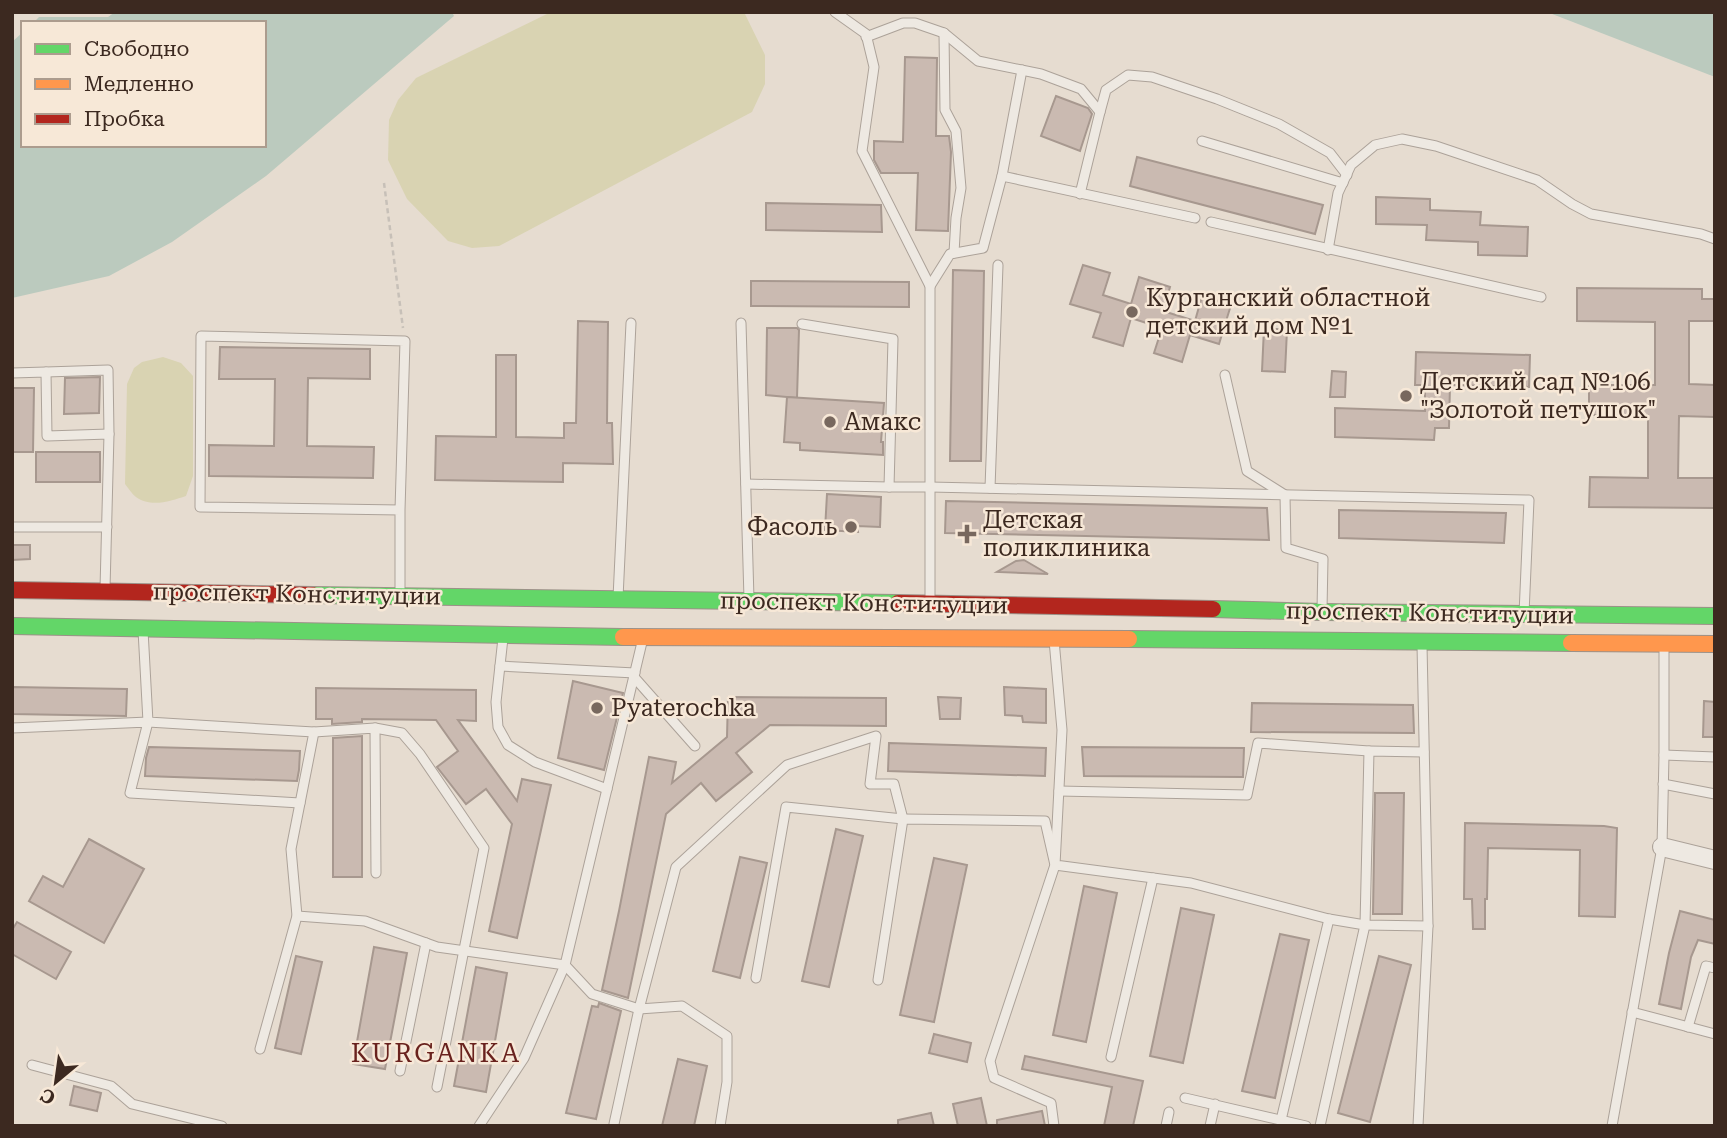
<svg xmlns="http://www.w3.org/2000/svg" width="1727" height="1138" font-family="'Roboto Serif',serif">
	<rect width="100%" height="100%" fill="#e6dcd0"/>
	<g fill="#d9d3b2">
		<path d="M551,12H744L765,55V84L752,112L499,246L472,248L448,241L407,199L388,160L389,120L398,100L416,78Z"/>
		<path d="M163,357L181,363L193,376V476L186,496C171,501 151,508 136,497C132,494 129,489 125,484L127,384L134,368L142,362Z"/>
	</g>
	<g fill="#bbcabe">
		<path d="M115,12H452L454,16L266,176L172,242L109,276L12,298V42L23,32V145H264V23H33L39,17H108Z"/>
		<path d="M1547,12H1715V77Z"/>
	</g>
	<g fill="#cabab1" stroke="#a7988f" stroke-width="2">
		<path d="M905,57L937,58L936,136H949L951,152L948,231L916,230L918,173H881L874,160V141L903,142Z"/>
		<path d="M1056,96L1088,108L1092,114L1080,151L1041,136Z"/>
		<path d="M1137,157L1323,205L1315,234L1130,186Z"/>
		<path d="M1376,197L1430,199V210L1481,212L1480,225L1528,227L1527,256L1478,255V242L1426,240L1427,225L1376,224Z"/>
		<path d="M766,203L881,205L882,232L766,230Z"/>
		<path d="M1083,265L1110,273L1103,295L1131,304L1139,277L1170,287L1163,311L1195,321L1202,296L1231,305L1219,344L1190,335L1182,362L1154,353L1162,328L1131,318L1123,346L1093,337L1101,313L1070,304Z"/>
		<path d="M953,270L984,271L981,461H950Z"/>
		<path d="M751,281L909,282V307L751,306Z"/>
		<path d="M1577,288L1702,289V299H1715V321H1689V384L1715,385V417L1679,416L1678,478H1715V508L1589,507L1590,477L1648,478V415H1589V385H1655V322L1577,321Z"/>
		<path d="M578,321L608,322L607,423H612L613,464L563,463V482L435,480L436,436L496,437V355H516V437L564,438V423H576Z"/>
		<path d="M767,328H797L799,330L797,398L766,395Z"/>
		<path d="M1264,328L1287,330L1285,372L1262,371Z"/>
		<path d="M220,347L370,349V379L308,378L307,446L374,447L373,478L209,476V445L274,446L275,379H219Z"/>
		<path d="M1416,352L1530,355L1529,387L1450,385L1449,428H1435L1434,440L1335,437V408L1425,411V385H1415Z"/>
		<path d="M1332,371L1346,372L1345,397H1330Z"/>
		<path d="M100,377L99,413L64,414L65,378Z"/>
		<path d="M12,388H34L33,452H12Z"/>
		<path d="M787,397L884,403L881,442H883V455L800,450V443L784,442Z"/>
		<rect x="36" y="452" width="64" height="30"/>
		<path d="M827,494L881,497L880,527L857,526L858,532L825,530Z"/>
		<path d="M946,501L1267,508L1269,540L945,533Z"/>
		<path d="M1339,510L1506,513L1504,543L1339,538Z"/>
		<path d="M12,545H30V559L12,560Z"/>
		<path d="M1024,560L1048,574L997,572L1016,561Z"/>
		<path d="M573,681L623,693L604,770L558,758Z"/>
		<path d="M12,687L127,689L126,716L12,714Z"/>
		<path d="M1004,687L1046,689V723L1023,722L1022,716L1005,715Z"/>
		<path d="M316,688L476,690V721L458,720L517,801L522,779L551,785L517,938L489,931L512,824L486,789L466,804L437,767L458,751L436,720L362,719V722L332,724V719H316Z"/>
		<path d="M728,697L886,698V726L770,725L736,753L752,772L716,801L701,783L666,814L628,998L602,990L619,911L649,757L676,762L672,783L727,737Z"/>
		<path d="M938,697L961,698L960,719H940Z"/>
		<path d="M1704,701L1715,702V737H1703Z"/>
		<path d="M1252,703L1413,705L1414,733L1251,732Z"/>
		<path d="M362,736V877H333V738Z"/>
		<path d="M889,743L1046,748L1045,776L888,771Z"/>
		<path d="M149,747L300,751L299,770L297,781L145,776L146,758Z"/>
		<path d="M1082,747L1244,748L1243,777L1084,776Z"/>
		<path d="M1375,793H1404L1402,914H1373Z"/>
		<path d="M1465,823L1604,826L1617,828L1615,917L1579,916L1580,850L1488,848L1487,899H1485V929H1473L1472,899H1464Z"/>
		<path d="M836,829L863,836L829,987L802,981Z"/>
		<path d="M89,839L144,869L104,943L29,901L43,876L63,887Z"/>
		<path d="M740,857L767,863L740,978L713,971Z"/>
		<path d="M934,858L967,865L934,1022L900,1015Z"/>
		<path d="M1084,886L1117,893L1086,1042L1053,1035Z"/>
		<path d="M1181,908L1214,915L1183,1063L1150,1056Z"/>
		<path d="M1680,911L1715,920V944L1698,940L1691,957L1681,1009L1659,1004L1669,953Z"/>
		<path d="M17,922L71,952L56,979L12,954V930Z"/>
		<path d="M1280,934L1309,940L1275,1098L1242,1091Z"/>
		<path d="M374,947L407,953L385,1069L353,1064Z"/>
		<path d="M296,956L322,962L301,1054L275,1048Z"/>
		<path d="M1379,956L1411,965L1370,1122L1338,1113Z"/>
		<path d="M476,967L507,973L486,1092L454,1086Z"/>
		<path d="M599,1003L621,1011L596,1119L566,1113L592,1006L598,1007Z"/>
		<path d="M934,1034L971,1043L967,1062L929,1053Z"/>
		<path d="M1025,1056L1143,1081L1133,1126H1104L1112,1087L1022,1069Z"/>
		<path d="M678,1059L707,1066L694,1126H662Z"/>
		<path d="M74,1086L101,1093L97,1111L70,1105Z"/>
		<path d="M981,1098L987,1126H958L953,1104Z"/>
		<path d="M1042,1111L1045,1126H997V1120Z"/>
		<path d="M931,1113L934,1126H898V1120Z"/>
	</g>
	<g fill="none" stroke-linecap="round" stroke-linejoin="round">
		<g stroke="#aca299" stroke-width="11">
			<g id="lane">
				<path d="M835,12L866,34L874,67L862,151L930,286V603"/>
				<path d="M944,33L945,110L956,131L961,188L956,218L954,253"/>
				<path d="M866,37L903,23H915L944,33L978,61L1041,74L1081,89L1100,112L1080,194"/>
				<path d="M1100,112L1106,90L1128,75L1152,77L1217,99L1279,124L1330,153L1347,175"/>
				<path d="M1202,141L1343,183"/>
				<path d="M1002,176L1022,70"/>
				<path d="M1211,222L1541,297"/>
				<path d="M1328,250L1338,193L1351,165L1375,145L1402,139L1436,146L1537,180L1572,204L1591,214L1701,234L1715,239"/>
				<path d="M930,286L950,254L983,248L1002,176L1195,218"/>
				<path d="M741,323L749,599"/>
				<path d="M802,324L893,339L889,487H930L1529,500L1524,614"/>
				<path d="M46,372L108,370L109,434"/>
				<path d="M12,373L46,372L47,436L109,434L105,589"/>
				<path d="M1225,375L1247,471L1285,495L1286,548L1323,559L1322,610"/>
				<path d="M746,484L889,487"/>
				<path d="M990,488L998,265"/>
				<path d="M12,527H107"/>
				<path d="M400,595V510L405,341L201,336L200,507L400,510"/>
				<path d="M618,598L631,323"/>
				<path d="M143,630L148,722L314,732L291,849L297,916L260,1049"/>
				<path d="M503,638L496,702L498,727L508,745L535,762L607,789"/>
				<path d="M1054,640L1062,730L1055,865L1191,883L1329,919L1365,925L1428,926"/>
				<path d="M500,666L635,673"/>
				<path d="M634,677L695,746"/>
				<path d="M12,728L148,722L130,793L300,803"/>
				<path d="M375,728L402,733L420,754L484,848L437,1087"/>
				<path d="M314,732L375,728L376,873"/>
				<path d="M1664,755L1715,757"/>
				<path d="M1663,784L1715,794"/>
				<path d="M1059,791L1247,795L1258,743L1369,751"/>
				<path d="M297,916L365,921L437,947L565,965L592,994L639,1009L682,1006L727,1036V1082L720,1126"/>
				<path d="M878,980L903,819L1045,821L1055,865L990,1061L994,1078L1051,1103L1054,1126"/>
				<path d="M1632,1012L1715,1034"/>
				<path d="M1688,1027L1706,966L1715,968"/>
				<path d="M1111,1057L1153,878"/>
				<path d="M32,1065L111,1086L132,1104L222,1126"/>
				<path d="M400,1071L426,943"/>
				<path d="M1185,1098L1306,1126"/>
				<path d="M1281,1120L1329,919"/>
				<path d="M614,1124L639,1009L676,867L787,765L876,736L870,784H894L903,819L786,807L756,978"/>
				<path d="M479,1126L524,1058L565,965L643,638"/>
				<path d="M1166,1126L1169,1112"/>
				<path d="M1210,1126L1215,1104"/>
				<path d="M1320,1126L1365,925L1369,751L1424,752"/>
				<path d="M1418,1126L1428,926L1422,645"/>
				<path d="M1612,1126L1662,847L1664,755V645"/>
			</g>
		</g>
		<g stroke="#aca299" stroke-width="20">
			<path id="street" d="M1662,847L1715,860"/>
		</g>
		<g stroke="#9c9188" stroke-width="18">
			<g id="fast">
				<path d="M313,595L898,603"/>
				<path d="M1213,609L1322,612L1715,616"/>
				<path d="M12,626L623,637"/>
				<path d="M1129,639L1571,643"/>
			</g>
		</g>
		<g stroke="#9c9188" stroke-width="18">
			<g id="slow">
				<path d="M623,637L1129,639"/>
				<path d="M1571,643L1715,644"/>
			</g>
		</g>
		<g stroke="#9c9188" stroke-width="18">
			<g id="jam">
				<path d="M12,590L313,595"/>
				<path d="M898,603L1213,609"/>
			</g>
		</g>
		<path stroke="#c7c0b8" stroke-width="2.5" stroke-dasharray="5 3.5" stroke-linecap="butt" d="M384,183L403,328"/>
		<use href="#lane" stroke="#eee9e2" stroke-width="9"/>
		<use href="#street" stroke="#eee9e2" stroke-width="18"/>
		<use href="#fast" stroke="#63d668" stroke-width="16"/>
		<use href="#slow" stroke="#ff974d" stroke-width="16"/>
		<use href="#jam" stroke="#b3261e" stroke-width="16"/>
	</g>
	<g fill="#78685e" stroke="#f7e8d7" stroke-width="2.5">
		<circle cx="1132" cy="312" r="7"/>
		<circle cx="1406" cy="396" r="7"/>
		<circle cx="830" cy="422" r="7"/>
		<circle cx="851" cy="527" r="7"/>
		<path d="M963.5 523.5h7v7h7v7h-7v7h-7v-7h-7v-7h7z"/>
		<circle cx="597" cy="708" r="7"/>
	</g>
	<g text-anchor="middle" dominant-baseline="central" stroke-width="5" stroke-linejoin="round" paint-order="stroke">
		<g font-size="24" fill="#3c2920" stroke="#f7e8d7" text-anchor="start">
			<text x="1146" y="298">Курганский областной<tspan x="1146" dy="28">детский дом №1</tspan></text>
			<text x="1420" y="382">Детский сад №106<tspan x="1420" dy="28">"Золотой петушок"</tspan></text>
			<text x="844" y="422">Амакс</text>
			<text x="983" y="520">Детская<tspan x="983" dy="28">поликлиника</tspan></text>
			<text x="837" y="527" text-anchor="end">Фасоль</text>
			<text x="611" y="708">Pyaterochka</text>
		</g>
		<g font-size="24" fill="#3c2920" stroke="#f7e8d7">
			<text transform="translate(297 594) rotate(1)">проспект Конституции</text>
			<text transform="translate(864 603) rotate(1)">проспект Конституции</text>
			<text transform="translate(1430 613) rotate(1)">проспект Конституции</text>
		</g>
		<g font-size="26" letter-spacing="2" fill="#69221e" stroke="#f7e8d7">
			<text x="436" y="1053">KURGANKA</text>
		</g>
	</g>
	<rect width="1727" height="1138" fill="none" stroke="#3c2920" stroke-width="28"/>
	<rect x="21" y="21" width="245" height="126" fill="#f7e8d7" stroke="#ac9c8e" stroke-width="2"/>
	<rect x="35" y="44" width="35" height="10" fill="#63d668" stroke="#ac9c8e" stroke-width="2"/>
	<text x="84" y="56" font-size="21" fill="#3c2920">Свободно</text>
	<rect x="35" y="79" width="35" height="10" fill="#ff974d" stroke="#ac9c8e" stroke-width="2"/>
	<text x="84" y="91" font-size="21" fill="#3c2920">Медленно</text>
	<rect x="35" y="114" width="35" height="10" fill="#b3261e" stroke="#ac9c8e" stroke-width="2"/>
	<text x="84" y="126" font-size="21" fill="#3c2920">Пробка</text>
	<g transform="translate(56 1082) rotate(209)" stroke="#f7e8d7" stroke-width="5" paint-order="stroke">
	<path d="M0-5L12 26L0 18L-12 26Z" fill="#3c2920"/>
	<text y="-10" font-size="19" font-weight="bold" text-anchor="middle" fill="#3c2920">С</text>
	</g>
</svg>
